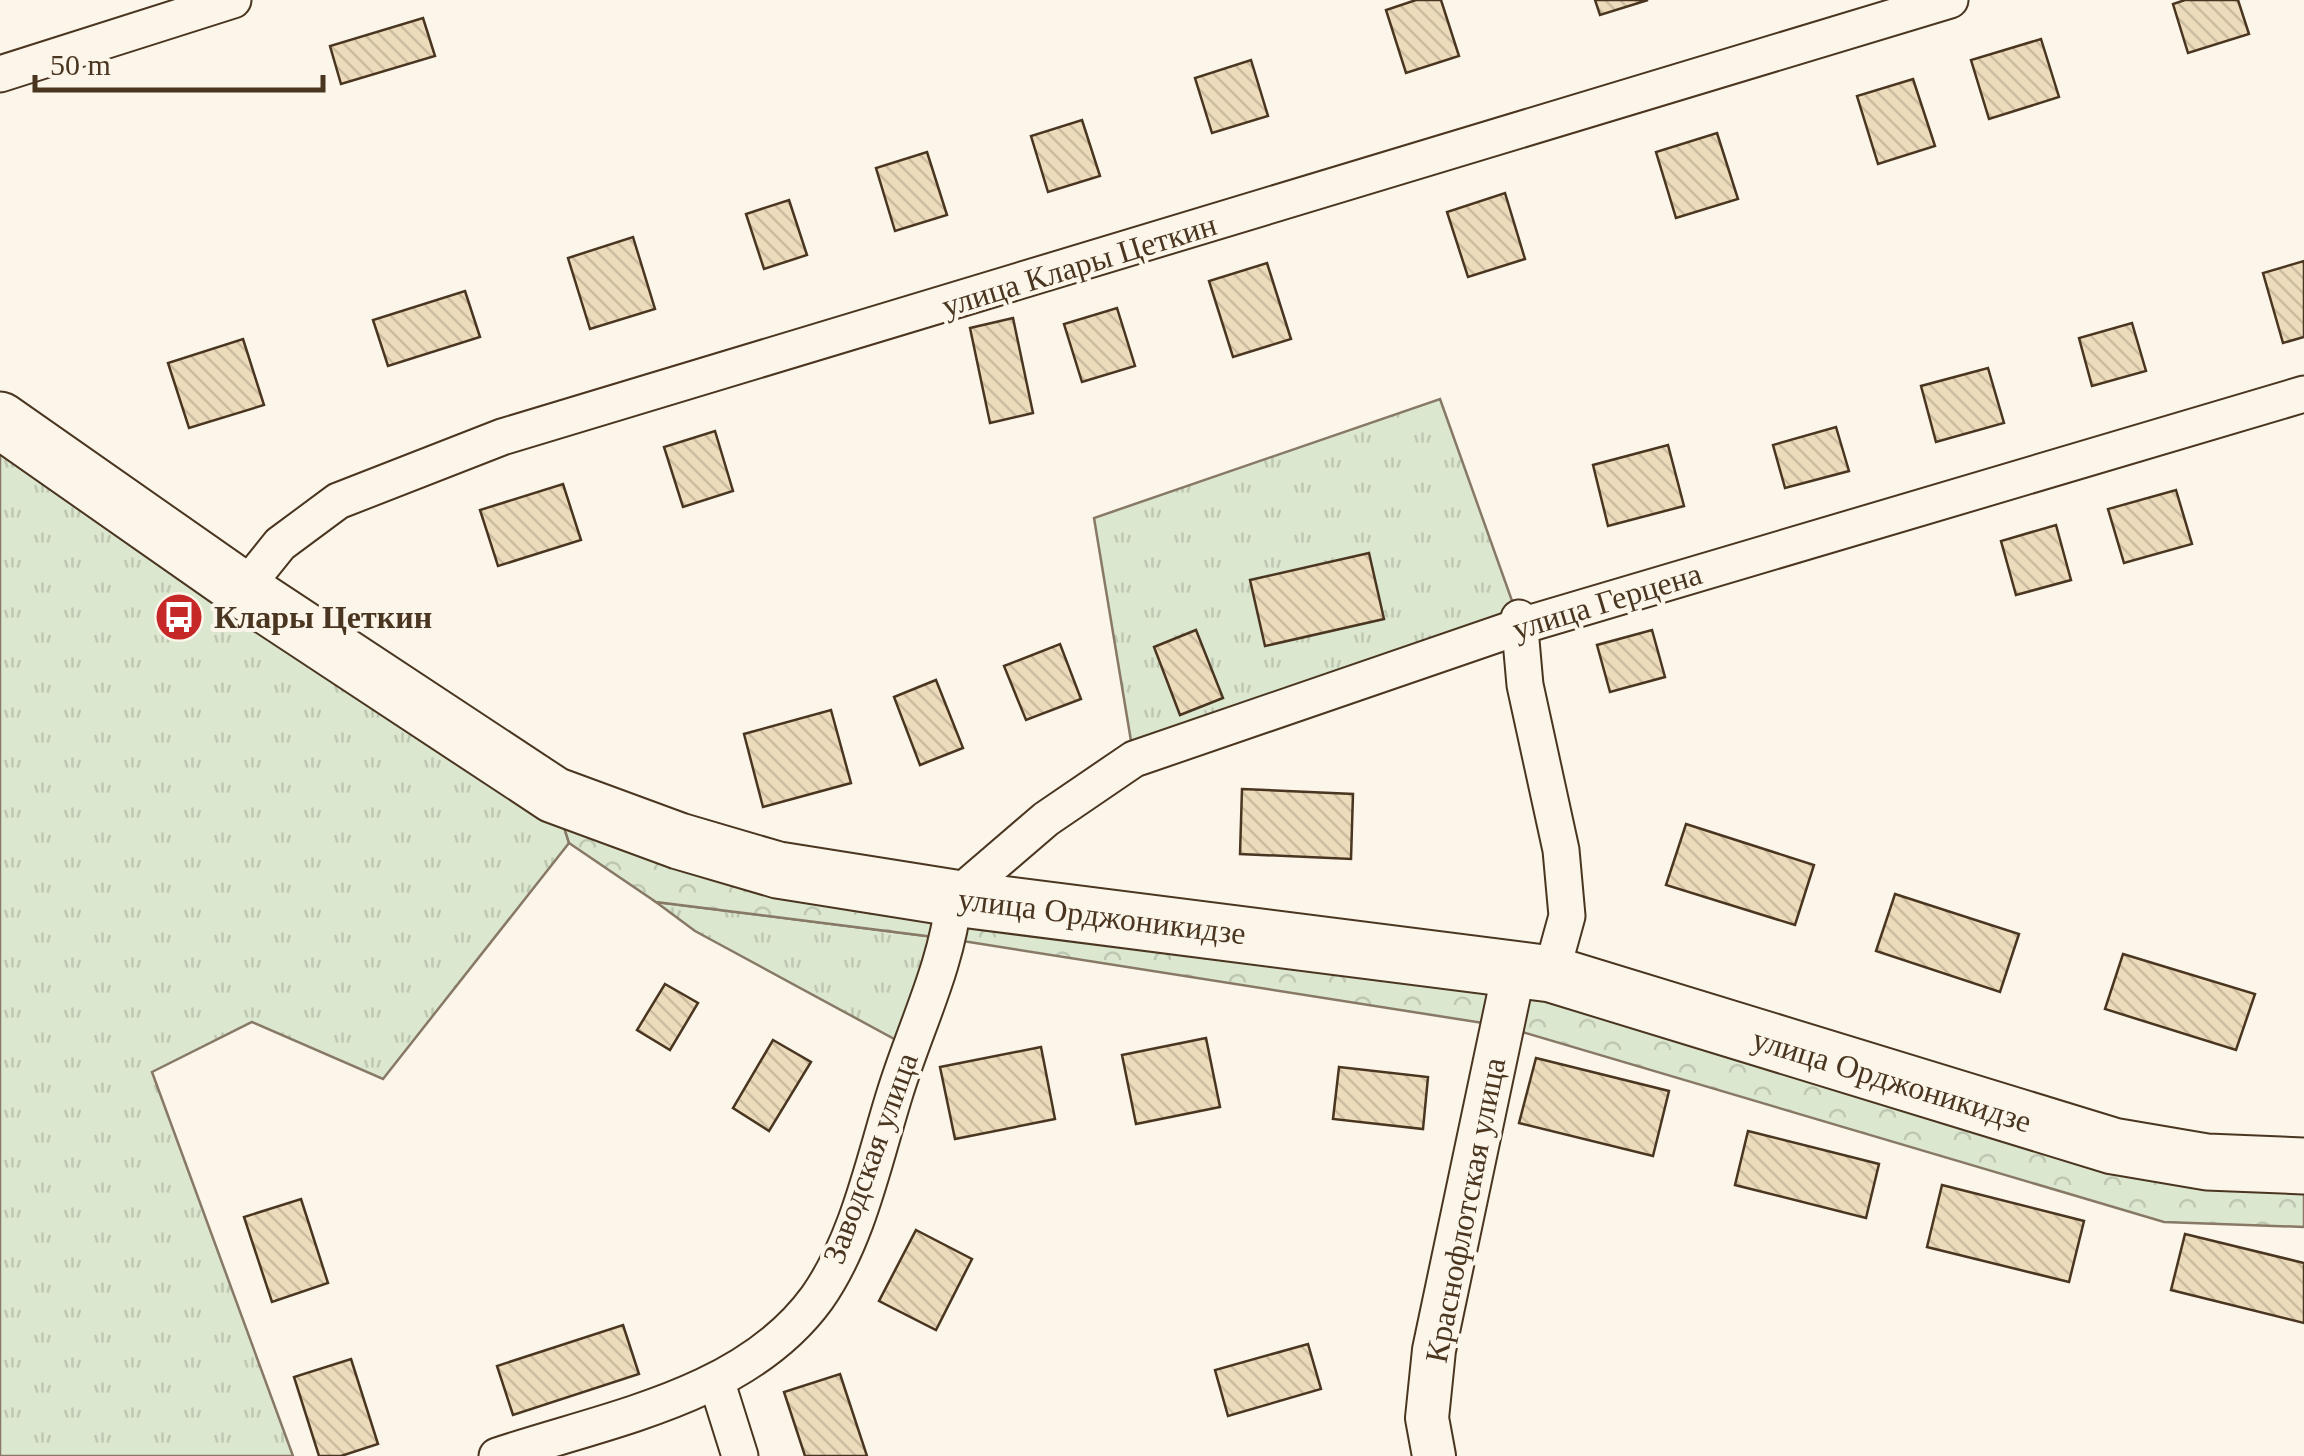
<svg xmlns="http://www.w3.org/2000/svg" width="2304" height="1456" font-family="Georgia,serif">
	<defs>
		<pattern id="grass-tufts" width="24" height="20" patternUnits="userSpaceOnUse" patternTransform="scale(2.5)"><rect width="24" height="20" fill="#dce7d0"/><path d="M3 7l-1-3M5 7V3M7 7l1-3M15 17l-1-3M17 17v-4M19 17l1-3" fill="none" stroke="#bec7b2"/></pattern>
		<pattern id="forest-crowns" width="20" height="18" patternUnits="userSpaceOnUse" patternTransform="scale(2.5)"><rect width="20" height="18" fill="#dce7d0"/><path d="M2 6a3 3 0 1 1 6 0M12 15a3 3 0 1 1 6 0" fill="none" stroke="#bec7b2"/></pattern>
		<pattern id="building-back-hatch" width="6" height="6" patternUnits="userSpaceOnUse" patternTransform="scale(2.5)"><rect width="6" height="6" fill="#ecdcbc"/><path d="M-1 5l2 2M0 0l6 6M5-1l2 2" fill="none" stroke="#ccbda1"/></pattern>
	</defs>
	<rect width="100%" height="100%" fill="#fbf6e9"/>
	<g fill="url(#grass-tufts)" stroke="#887966" stroke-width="2.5">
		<path d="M1440,399L1521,626L1134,759L1094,518Z"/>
		<path d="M0,420L554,795L569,843L383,1079L252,1022L152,1072L293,1456H0Z"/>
		<path d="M656,902L950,939L909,1047L695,931Z"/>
	</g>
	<path fill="url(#forest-crowns)" stroke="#887966" stroke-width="2.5" d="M554,796L679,841L1515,966L1871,1075L2304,1166V1227L2164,1222L1502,1026L950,939L656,902L569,843Z"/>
	<g fill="url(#building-back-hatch)" stroke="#4a3520" stroke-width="2.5">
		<path d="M1416,0H1441L1459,56L1406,73L1386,10Z"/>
		<path d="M1595,0H1648L1600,15Z"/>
		<path d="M2185,0H2238L2249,34L2188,53L2173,4Z"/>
		<path d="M423,18L435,56L341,84L330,46Z"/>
		<path d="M2041,39L2059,97L1989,119L1971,60Z"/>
		<path d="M1251,60L1268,116L1212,133L1195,78Z"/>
		<path d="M1913,79L1935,146L1878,164L1857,96Z"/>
		<path d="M1082,120L1100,176L1048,192L1031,136Z"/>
		<path d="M1717,133L1738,199L1676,218L1656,152Z"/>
		<path d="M927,152L947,215L895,231L876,168Z"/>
		<path d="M1505,193L1525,259L1468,277L1447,212Z"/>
		<path d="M789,200L807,255L764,269L746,214Z"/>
		<path d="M633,237L655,309L590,329L568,258Z"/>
		<path d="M2304,261V337L2283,343L2263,273Z"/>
		<path d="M1267,263L1291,339L1233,357L1209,281Z"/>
		<path d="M465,291L480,337L388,366L373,320Z"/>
		<path d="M1117,308L1135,366L1082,382L1064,324Z"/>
		<path d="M1013,318L1033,413L990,423L970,328Z"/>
		<path d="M2132,323L2146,371L2092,386L2079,338Z"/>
		<path d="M243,339L264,405L189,428L168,363Z"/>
		<path d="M1988,368L2004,423L1936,442L1921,386Z"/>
		<path d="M1836,427L1849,471L1785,488L1773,445Z"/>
		<path d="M715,431L733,491L683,507L664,447Z"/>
		<path d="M1668,445L1684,506L1608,526L1593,465Z"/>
		<path d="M563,484L581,540L498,566L480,510Z"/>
		<path d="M2176,490L2192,544L2124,563L2108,509Z"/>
		<path d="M2056,525L2071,580L2016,595L2001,541Z"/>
		<path d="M1369,553L1384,619L1265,646L1250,580Z"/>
		<path d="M1196,630L1223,698L1180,715L1154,647Z"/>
		<path d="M1652,630L1665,677L1610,692L1597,645Z"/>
		<path d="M1060,644L1081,699L1026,720L1004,666Z"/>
		<path d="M936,680L963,748L920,765L894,697Z"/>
		<path d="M831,710L851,783L763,807L744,734Z"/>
		<path d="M1242,789L1353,794L1351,859L1240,854Z"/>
		<path d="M1686,824L1814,865L1795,925L1666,885Z"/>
		<path d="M1895,894L2019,934L2000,992L1876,951Z"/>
		<path d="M2123,954L2255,994L2236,1050L2105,1009Z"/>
		<path d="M665,984L698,1003L670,1050L637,1030Z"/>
		<path d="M1206,1038L1220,1107L1136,1124L1122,1055Z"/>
		<path d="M773,1040L811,1062L769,1131L733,1108Z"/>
		<path d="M1041,1047L1055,1119L955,1139L940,1067Z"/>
		<path d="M1536,1058L1669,1091L1653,1156L1519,1123Z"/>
		<path d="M1339,1067L1428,1077L1423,1129L1333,1119Z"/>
		<path d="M1748,1131L1879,1164L1866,1218L1735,1185Z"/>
		<path d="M1942,1185L2084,1221L2069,1282L1927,1247Z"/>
		<path d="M301,1199L328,1283L272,1302L244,1217Z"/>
		<path d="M916,1230L972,1259L936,1330L879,1301Z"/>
		<path d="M2185,1234L2304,1263V1323L2171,1290Z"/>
		<path d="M623,1325L639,1374L513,1415L497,1366Z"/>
		<path d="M1308,1344L1321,1389L1228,1416L1215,1370Z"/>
		<path d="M351,1359L378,1444L341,1456H319L294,1377Z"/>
		<path d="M840,1374L867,1456H805L784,1392Z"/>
	</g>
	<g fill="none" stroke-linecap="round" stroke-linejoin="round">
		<g stroke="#4a3520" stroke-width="39">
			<g id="minor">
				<path d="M0,74L233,0"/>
				<path d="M243,590L280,544L338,501L502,437L1950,0"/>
				<path d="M1519,618L1525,685L1561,850L1567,916L1551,974"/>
				<path d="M717,1383L740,1456"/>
				<path d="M497,1456C607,1419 745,1397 817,1298C858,1240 874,1160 895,1093C915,1028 947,966 954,898L1046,819L1134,759L1521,626L2304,394"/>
			</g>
		</g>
		<g stroke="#4a3520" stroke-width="46">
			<path id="tertiary" d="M1434,1456L1427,1418L1434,1350L1515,966"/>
		</g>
		<g stroke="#4a3520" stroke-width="59">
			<path id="primary" d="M0,420L243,590L554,795L679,841L778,870L954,898L1551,974L2113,1146L2207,1162L2304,1166"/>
		</g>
		<use href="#minor" stroke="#fbf6e9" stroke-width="35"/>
		<use href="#tertiary" stroke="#fbf6e9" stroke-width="42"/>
		<use href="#primary" stroke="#fbf6e9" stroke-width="55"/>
	</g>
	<defs>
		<g id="bus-disc" transform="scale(2.5)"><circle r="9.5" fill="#c62828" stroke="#fbf6e9"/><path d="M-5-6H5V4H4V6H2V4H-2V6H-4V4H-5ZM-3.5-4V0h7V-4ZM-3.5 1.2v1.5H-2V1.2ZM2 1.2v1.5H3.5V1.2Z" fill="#fff"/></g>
	</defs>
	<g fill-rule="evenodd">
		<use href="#bus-disc" x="179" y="617"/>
	</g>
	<g text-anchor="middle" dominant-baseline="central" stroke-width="8" stroke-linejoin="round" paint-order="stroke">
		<g font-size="32" fill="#4a3520" stroke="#fbf6e9">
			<text transform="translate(1079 265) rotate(-17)">улица Клары Цеткин</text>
			<text transform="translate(1607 601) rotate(-17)">улица Герцена</text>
			<text transform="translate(1102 916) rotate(7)">улица Орджоникидзе</text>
			<text transform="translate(1892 1080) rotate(17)">улица Орджоникидзе</text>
			<text transform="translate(870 1158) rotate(-70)">Заводская улица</text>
			<text transform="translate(1465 1210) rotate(-79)">Краснофлотская улица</text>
		</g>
		<g font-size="32" font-weight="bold" fill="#4a3520" stroke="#fbf6e9" text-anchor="start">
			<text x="214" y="617">Клары Цеткин</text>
		</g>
	</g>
	<path d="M35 75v15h288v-15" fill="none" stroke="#4a3520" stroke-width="5"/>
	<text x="50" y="75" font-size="30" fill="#4a3520" stroke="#fbf6e9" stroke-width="8" paint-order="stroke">50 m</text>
</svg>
